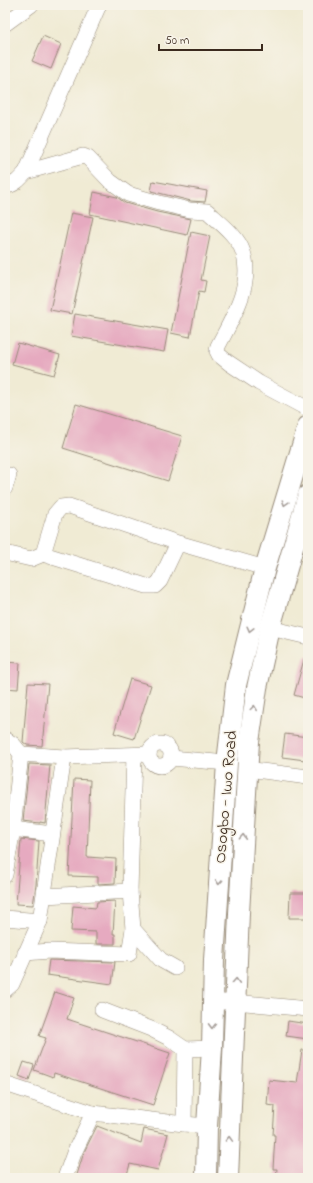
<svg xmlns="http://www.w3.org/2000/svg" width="313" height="1183" font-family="'Indie Flower',sans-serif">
	<rect width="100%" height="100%" fill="#f7f3e8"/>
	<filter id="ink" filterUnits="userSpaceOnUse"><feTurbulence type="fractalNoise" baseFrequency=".025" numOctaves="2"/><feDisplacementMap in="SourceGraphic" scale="8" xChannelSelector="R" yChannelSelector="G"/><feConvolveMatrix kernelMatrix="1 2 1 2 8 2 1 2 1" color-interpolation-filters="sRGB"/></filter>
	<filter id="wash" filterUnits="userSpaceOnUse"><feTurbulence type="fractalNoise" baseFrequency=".012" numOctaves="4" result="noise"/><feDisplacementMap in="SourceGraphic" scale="16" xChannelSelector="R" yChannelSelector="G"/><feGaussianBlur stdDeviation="0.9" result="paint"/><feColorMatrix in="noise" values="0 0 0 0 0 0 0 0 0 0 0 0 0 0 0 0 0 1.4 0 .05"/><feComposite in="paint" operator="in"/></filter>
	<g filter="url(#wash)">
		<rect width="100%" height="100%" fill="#f0ebd4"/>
		<g id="blocks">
			<g fill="#e6aac0">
				<path d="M43,36L61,44L51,69L32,61Z"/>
				<path d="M153,181L207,191L205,202L191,201L151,191Z"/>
				<path d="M94,192L117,197L125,203L157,212L191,219L187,235L90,214Z"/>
				<path d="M71,213L93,217L72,314L50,310Z"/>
				<path d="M191,232L210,236L201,280L206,281L204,292L199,291L190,337L171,333Z"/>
				<path d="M75,314L168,330L164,352L71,336Z"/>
				<path d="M18,343L60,355L54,375L12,364Z"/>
				<path d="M76,404L182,436L168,481L63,448Z"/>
				<path d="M305,656H308V699L294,695Z"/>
				<path d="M5,662L20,663L18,689L5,688Z"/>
				<path d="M130,679L151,685L134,739L114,733Z"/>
				<path d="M28,683L48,684L42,746L27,745L23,742Z"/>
				<path d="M285,734L308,737L305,760L282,757Z"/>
				<path d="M29,764L50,765L45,823L40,822V823L23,821Z"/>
				<path d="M74,779L90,780L87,857L116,859L115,883L98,884V877L69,876Z"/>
				<path d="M21,839L39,841L36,885L33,905L16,904Z"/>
				<path d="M290,893H308V918H289Z"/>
				<path d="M115,901L113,934H115V944H96V932L71,931L73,906L96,908L97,902Z"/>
				<path d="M49,960L115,962L112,984L47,975Z"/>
				<path d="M55,992L74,998L67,1019L170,1053L153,1105L54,1073L53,1077L34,1070L46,1038L39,1036Z"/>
				<path d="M288,1021L308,1024V1039L286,1036Z"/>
				<path d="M302,1050H308V1171L307,1178H276L277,1169H273L275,1135H273L275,1106L267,1105L269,1080L297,1083Z"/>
				<path d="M24,1062L34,1065L29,1080L19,1076Z"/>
				<path d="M97,1126L141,1143L144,1129L168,1134L158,1170L130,1164L126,1178H76L84,1152Z"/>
			</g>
		</g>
	</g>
	<g filter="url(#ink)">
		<use href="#blocks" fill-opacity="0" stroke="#968a79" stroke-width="1"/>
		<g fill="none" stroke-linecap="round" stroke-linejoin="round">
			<g stroke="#968a79" stroke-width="16">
				<g id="minor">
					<path d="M5,24L31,5"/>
					<path d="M26,172L83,156L88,158L110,181L128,194L159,203L190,210L207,211C219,222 238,236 243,252C254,284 232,319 218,346L217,351L219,355L229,363L259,383L308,409"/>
					<path d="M5,186C14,186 20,179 26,172L99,5"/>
					<path d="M5,488L9,475"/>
					<path d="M178,543L160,581L155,586H146L43,554L55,514L61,507L69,506L178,543L265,568"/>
					<path d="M5,553L31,559L43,554"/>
					<path d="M270,628L308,637"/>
					<path d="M5,739L13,744L21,754L13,829L5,875"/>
					<circle cx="160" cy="755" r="11"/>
					<path d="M21,754L64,757L149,754"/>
					<path d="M171,758L227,763"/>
					<path d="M247,769L308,777"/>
					<path d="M13,829L52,834"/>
					<path d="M45,896L130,891"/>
					<path d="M5,918L40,921"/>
					<path d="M133,929L161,960L175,968"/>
					<path d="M25,953L50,951L129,954L133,929L130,891L134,755"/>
					<path d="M5,990L12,984L40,921L64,757"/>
					<path d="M213,1002H235L308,1009"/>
					<path d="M102,1010L151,1029L169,1038L185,1049L212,1048"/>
					<path d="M5,1084L93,1113L184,1124L207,1126"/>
					<path d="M184,1124L185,1049"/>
					<path d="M65,1178L74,1153L93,1113"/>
				</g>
			</g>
			<g stroke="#968a79" stroke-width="22">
				<g id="major">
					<path d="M206,1178L207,1126L212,1048L214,960L227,763L236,685L265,568L308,426"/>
					<path d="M228,1178L239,913L249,742L257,688L270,628L308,495"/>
				</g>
			</g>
			<use href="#minor" stroke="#fff" stroke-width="15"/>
			<use href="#major" stroke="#fff" stroke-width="20"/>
		</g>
		<defs><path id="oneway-chevron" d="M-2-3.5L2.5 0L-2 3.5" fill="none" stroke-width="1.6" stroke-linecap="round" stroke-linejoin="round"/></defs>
		<g stroke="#a79f9a">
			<use href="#oneway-chevron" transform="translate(285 503) rotate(107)"/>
			<use href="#oneway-chevron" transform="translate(250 629) rotate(104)"/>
			<use href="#oneway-chevron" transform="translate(254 708) rotate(-82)"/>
			<use href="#oneway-chevron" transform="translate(243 837) rotate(-87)"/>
			<use href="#oneway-chevron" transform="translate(219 882) rotate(94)"/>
			<use href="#oneway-chevron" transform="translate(236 981) rotate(-87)"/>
			<use href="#oneway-chevron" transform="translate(212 1026) rotate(91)"/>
			<use href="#oneway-chevron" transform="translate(229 1139) rotate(-88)"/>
		</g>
	</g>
	<g text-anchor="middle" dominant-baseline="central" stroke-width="3" stroke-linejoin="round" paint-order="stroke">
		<g font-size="17" fill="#3b2a1e" stroke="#f7f3e8">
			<text transform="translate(226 797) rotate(-85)">Osogbo - Iwo Road</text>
		</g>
	</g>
	<rect width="313" height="1183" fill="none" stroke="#f7f3e8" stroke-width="20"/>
	<path d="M159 44v6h103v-6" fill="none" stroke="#3b2a1e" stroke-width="2"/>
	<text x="165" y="44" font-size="12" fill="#3b2a1e" stroke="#f7f3e8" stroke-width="3" paint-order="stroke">50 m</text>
</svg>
